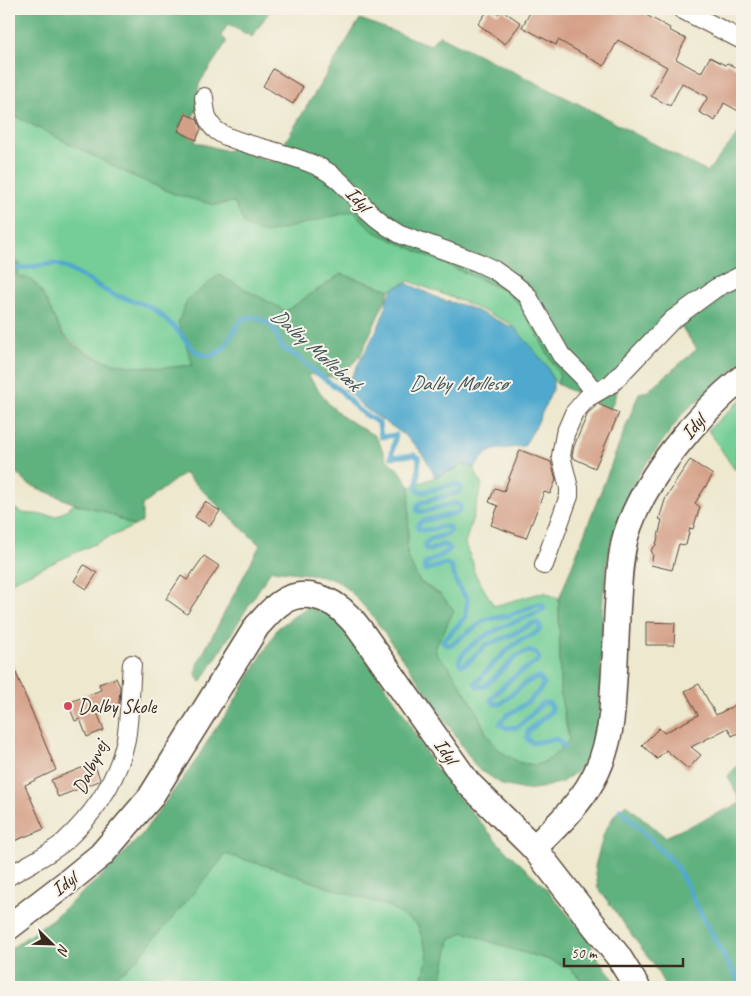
<svg xmlns="http://www.w3.org/2000/svg" width="751" height="996" font-family="Caveat,sans-serif">
	<rect width="100%" height="100%" fill="#f7f3e8"/>
	<filter id="ink" filterUnits="userSpaceOnUse"><feTurbulence type="fractalNoise" baseFrequency=".02" numOctaves="2"/><feDisplacementMap in="SourceGraphic" scale="10" xChannelSelector="R" yChannelSelector="G"/><feConvolveMatrix kernelMatrix="1 2 1 2 8 2 1 2 1" color-interpolation-filters="sRGB"/></filter>
	<filter id="wash" filterUnits="userSpaceOnUse"><feTurbulence type="fractalNoise" baseFrequency=".0096" numOctaves="4" result="noise"/><feDisplacementMap in="SourceGraphic" scale="20" xChannelSelector="R" yChannelSelector="G"/><feGaussianBlur stdDeviation="1.12" result="paint"/><feColorMatrix in="noise" values="0 0 0 0 0 0 0 0 0 0 0 0 0 0 0 0 0 1.4 0 .05"/><feComposite in="paint" operator="in"/></filter>
	<g filter="url(#wash)">
		<rect width="100%" height="100%" fill="#ede8ce"/>
		<g fill="#74ce95" stroke="#587c5a">
			<path d="M9,113L133,176L214,205L234,202L245,225L316,220L354,211L373,231L503,290L521,305L560,376L557,384L511,324L466,303L409,281L390,290L341,274L286,311L194,365L167,368L126,366L105,361L82,350L64,335L50,312L39,288L32,281L17,276L20,264L15,261L9,246Z"/>
			<path d="M742,399V438L737,444L735,470L708,430Z"/>
			<path d="M459,464L474,468L482,486L465,544L473,563L474,572L494,606L544,592L559,599L560,692L569,740L550,759L537,765L520,763L501,752L487,735L475,708L448,665L436,653L435,646L443,633L454,610L441,595L419,581L407,556L410,487L458,468Z"/>
			<path d="M75,504L103,511L134,526L9,583V505L22,513L57,516Z"/>
			<path d="M225,854L278,869L327,887L388,906L417,924L428,954L421,987H70C92,984 109,980 128,968L219,863Z"/>
			<path d="M464,932L511,949L547,959L570,968L588,987H440L450,940Z"/>
		</g>
		<g fill="#5fb17e" stroke="#4d6e4e">
			<path d="M9,9H271L252,37L228,24L221,36L226,40V43L199,84L197,108L193,117L185,114L178,131L196,140L195,142L227,151L232,148L273,162L360,19L430,45L439,35L581,105L707,172L742,129V363L683,413L639,474L610,544L603,596L599,725L590,758L576,772L562,782L541,788L525,790L503,785L476,767L425,690L371,614L348,589L335,579L324,578L317,575L271,570L201,682C195,678 196,672 197,665L260,545L235,522L236,521L230,517L184,473L142,505V522L134,526L103,511L75,504L28,484L9,466V246L15,261L20,264L17,276C22,277 28,278 32,281C43,287 54,322 63,334C90,370 153,370 193,365L178,322L187,300L219,275L286,311L341,274L390,290L360,356L339,378L307,374L329,404L343,417L375,436L379,442L387,460L401,472L410,487L407,556L419,581L441,595L454,610L443,633L435,646L436,653L448,665L475,708L487,735L501,752L520,763L537,765L550,759L569,740L560,692L559,599L639,393L648,391L697,349L679,324L620,384L610,410L557,384L560,376L521,305L503,290L373,231L354,211L263,234L245,225L234,202L214,205L174,194L133,176L9,113Z"/>
			<path d="M307,607H314L336,616L401,709L430,760L453,791L502,847L541,883L591,942L593,952L620,987H588L570,968L547,959L511,949L464,932L450,940L440,987H421L428,954L417,924L388,906L327,887L278,869L225,854L219,863L140,956C132,964 123,973 113,977C80,991 43,987 9,987V950L52,919L104,874L140,837L197,759L213,732L230,709L278,628Z"/>
			<path d="M742,760V987H666L653,964L598,888L595,866L604,833L615,814L626,804L665,837L741,803L728,776Z"/>
		</g>
		<path fill="#50a9ce" stroke="#466a76" d="M406,283L442,300L466,306L516,329L547,366L553,381V389L536,426L524,446L494,450L487,453L474,468L459,464L458,468L435,477C419,440 401,433 370,412C360,405 352,396 344,388L358,382L350,379L378,328L385,310L387,299L394,288Z"/>
		<g fill="none" stroke-linecap="round" stroke-linejoin="round">
			<g stroke="#50a9ce" stroke-width="5">
				<path d="M9,258C10,261 11,266 14,268C19,271 46,263 55,264C63,265 72,271 79,275C91,280 101,289 112,294C124,299 137,301 148,306C158,311 168,321 175,328C186,338 195,360 213,355C229,350 232,328 244,318L253,317L267,322L272,326L283,348L301,359L311,369L341,391L358,410L379,423L381,437L396,435L391,457L415,455L419,458L417,490L423,492L456,484L461,487V489L459,492L422,502L417,506L418,511L423,512L455,503L460,505L461,509L457,513L422,521L418,525V529C429,533 438,525 449,527L450,530L448,534L431,539L425,544L426,549L431,550L442,545L448,546L450,549C443,557 432,558 424,565L425,570L446,564L451,566L457,584L467,599L466,617L443,641L446,645H451L486,619L508,616L537,605H542L544,608L541,611C517,622 469,636 459,661L461,665L466,664L486,645L509,636L533,623H538L541,628C537,634 528,636 521,640C503,651 490,668 475,683L478,687L485,686L518,655L529,651L536,653L539,659C534,665 528,667 522,671C510,678 500,689 491,699L494,704H500L527,682L539,677L544,684C538,693 527,703 518,709C510,714 504,715 500,724L506,728L518,727L543,703H549L552,707L551,712L528,731L527,738L532,743L556,739L564,746"/>
				<path d="M620,809L674,863L688,887L694,901L726,960L742,986"/>
			</g>
		</g>
		<g id="blocks">
			<g fill="#d49f86">
				<path d="M489,9L498,14L502,10L521,23L505,44L478,24Z"/>
				<path d="M532,9H635L670,28L669,30L686,39L676,59L701,73L710,57L725,65L727,63L742,71V113L724,103L715,121L699,112L708,97L682,83L670,106L651,96L667,67L618,40L604,66L558,40L556,45L522,27Z"/>
				<path d="M273,69L303,87L293,104L263,86Z"/>
				<path d="M186,114L197,119L201,129L196,140L178,131Z"/>
				<path d="M598,404L619,413L595,468L573,458L572,456L574,446L588,413Z"/>
				<path d="M520,450L551,462L556,480L550,494L544,492L526,538L491,525L498,506L489,502L495,488L504,491Z"/>
				<path d="M690,460L713,475L695,503L700,507L693,529L690,528L686,545L679,544L672,570L651,565L653,555L651,550L656,545L662,520L659,519L666,497L674,486L673,485Z"/>
				<path d="M205,502L220,511L210,526L195,517Z"/>
				<path d="M204,556L219,566L187,614L166,599L181,576L187,580Z"/>
				<path d="M84,565L97,573L87,589L74,581Z"/>
				<path d="M646,622L675,623L674,645H646Z"/>
				<path d="M9,656L56,770L25,785L44,829L9,843Z"/>
				<path d="M116,678L120,687L119,702L118,704L97,712L104,730L87,737L80,719L75,721L68,703L101,690L99,684Z"/>
				<path d="M699,684L716,715L737,704L742,714V731L732,736L728,728L691,747L701,755L688,769L666,750L657,759L642,745L659,728L664,733L698,715L685,691Z"/>
				<path d="M94,763L100,779L99,781L58,797L51,780Z"/>
			</g>
		</g>
	</g>
	<g filter="url(#ink)">
		<use href="#blocks" fill-opacity="0" stroke="#564638" stroke-width="1"/>
		<g fill="none" stroke-linecap="round" stroke-linejoin="round">
			<g stroke="#564638" stroke-width="20">
				<g id="street">
					<path d="M681,9L742,40"/>
					<path d="M204,97C205,109 206,123 217,131C225,137 235,140 245,143C270,151 297,156 321,168C337,176 346,188 358,200C370,214 384,225 400,234L477,262L494,270L514,284L527,295L561,355L584,378L595,393"/>
					<path d="M544,565L569,496V488L561,456L565,434L574,413L587,398L611,384L672,320L716,288L742,275"/>
					<path d="M9,876C25,866 50,854 64,842C93,815 118,780 126,739C130,715 130,688 132,664"/>
				</g>
			</g>
			<g stroke="#564638" stroke-width="28">
				<g id="secondary">
					<path d="M534,848C579,804 606,778 612,712C614,680 616,647 617,614C619,587 619,561 626,535C644,478 697,415 742,378"/>
					<path d="M9,927L69,881L101,855L150,798L257,626C265,618 272,608 282,602C304,588 332,598 348,616C355,622 360,630 365,637L468,783L534,848L618,956L637,987"/>
				</g>
			</g>
			<use href="#street" stroke="#fff" stroke-width="18"/>
			<use href="#secondary" stroke="#fff" stroke-width="25"/>
		</g>
	</g>
	<circle fill="#d1495b" stroke="#f7f3e8" stroke-width="2" cx="68" cy="706" r="5"/>
	<g text-anchor="middle" dominant-baseline="central" stroke-width="4" stroke-linejoin="round" paint-order="stroke">
		<g font-size="20" fill="#3b2a1e" stroke="#f7f3e8">
			<text transform="translate(358 199) rotate(47)">Idyl</text>
			<text transform="translate(693 427) rotate(-50)">Idyl</text>
			<text transform="translate(446 751) rotate(55)">Idyl</text>
			<text transform="translate(90 767) rotate(-65)">Dalbyvej</text>
			<text transform="translate(64 884) rotate(-38)">Idyl</text>
		</g>
		<g font-size="20" fill="#3b2a1e" stroke="#f7f3e8" text-anchor="start">
			<text x="78" y="706">Dalby Skole</text>
		</g>
		<g font-size="21" font-style="italic" fill="#42565c" stroke="#f7f3e8">
			<text transform="translate(316 349) rotate(42)">Dalby Møllebæk</text>
			<text x="458" y="383">Dalby Møllesø</text>
		</g>
	</g>
	<rect width="751" height="996" fill="none" stroke="#f7f3e8" stroke-width="30"/>
	<g transform="translate(52 944) rotate(113)" stroke="#f7f3e8" stroke-width="4" paint-order="stroke">
	<path d="M0-4L9 19L0 12L-9 19Z" fill="#3b2a1e"/>
	<text y="-8" font-size="14" font-weight="bold" text-anchor="middle" fill="#3b2a1e">N</text>
	</g>
	<path d="M564 958v8h119v-8" fill="none" stroke="#3b2a1e" stroke-width="2.5"/>
	<text x="571" y="958" font-size="15" fill="#3b2a1e" stroke="#f7f3e8" stroke-width="4" paint-order="stroke">50 m</text>
</svg>
